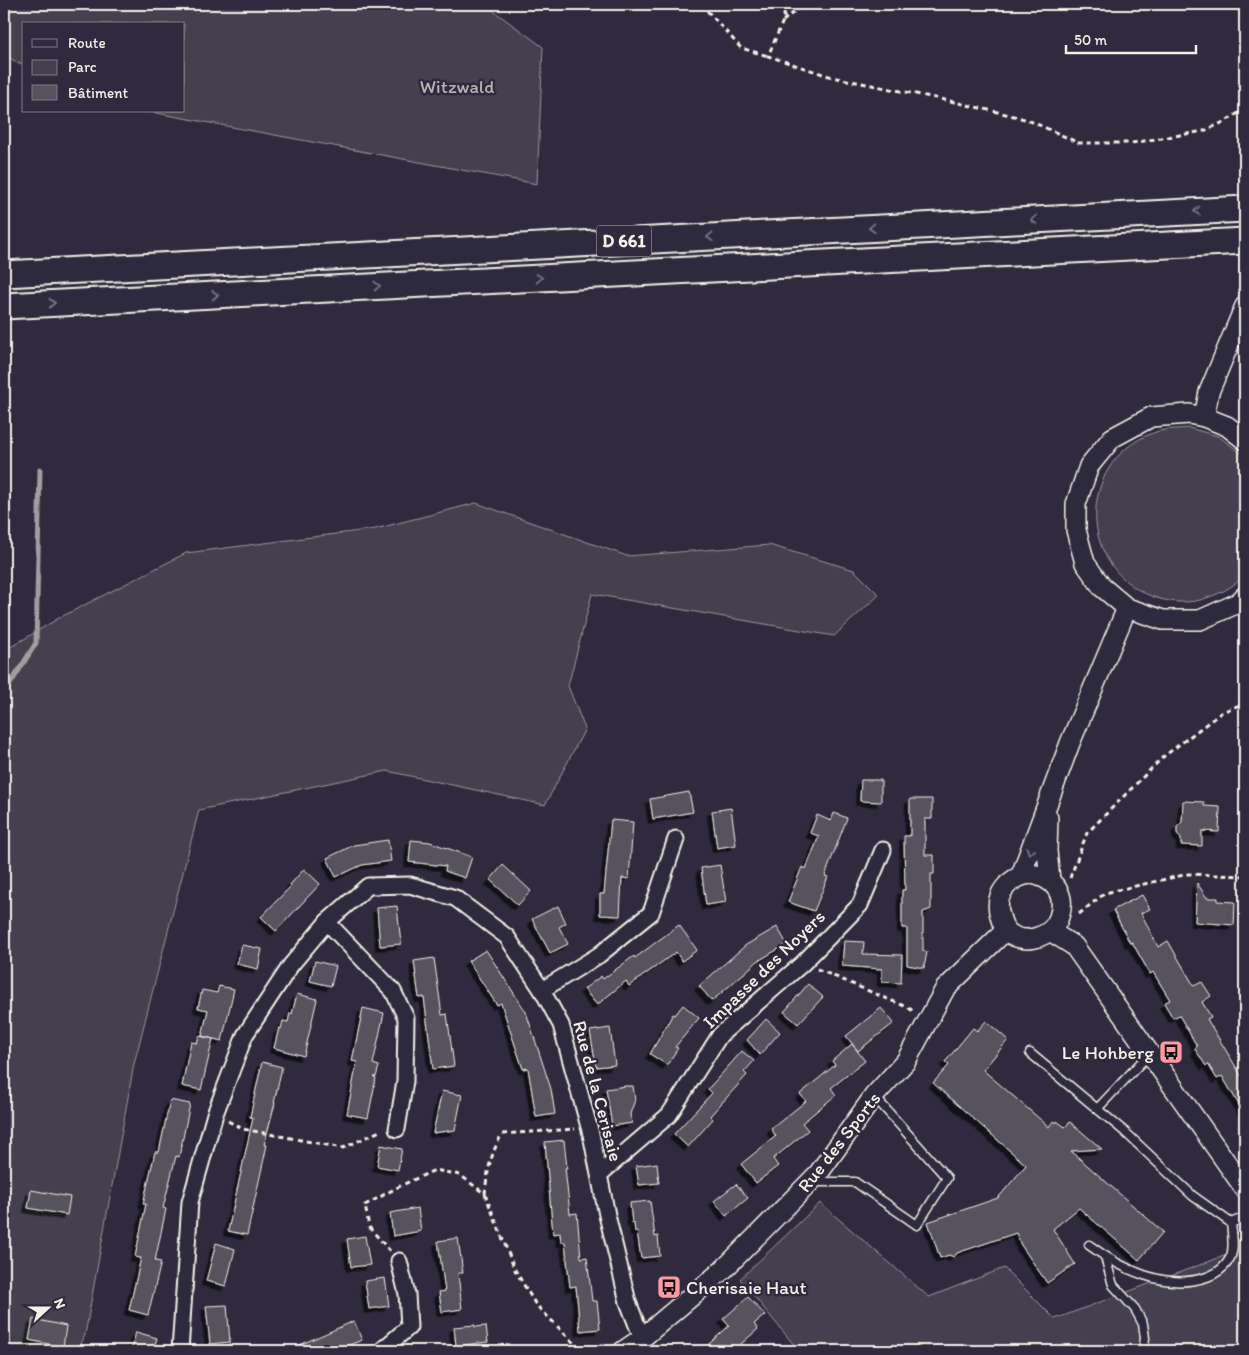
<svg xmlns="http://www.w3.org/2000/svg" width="1249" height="1355" font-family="Itim,sans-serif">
	<defs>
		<filter id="shadow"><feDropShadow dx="-4.5" dy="4.5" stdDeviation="0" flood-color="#0009"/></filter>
	</defs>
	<rect width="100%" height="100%" fill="#2f2a3d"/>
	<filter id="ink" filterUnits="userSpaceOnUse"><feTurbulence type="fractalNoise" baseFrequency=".02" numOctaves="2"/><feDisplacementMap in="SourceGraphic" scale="10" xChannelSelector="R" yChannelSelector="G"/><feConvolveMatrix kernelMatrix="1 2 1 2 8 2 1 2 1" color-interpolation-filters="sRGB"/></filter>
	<g filter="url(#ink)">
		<g fill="#454050" stroke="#9c989c">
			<path d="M4,4H484L543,47L537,184L146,111H184V24H24V65L4,56Z"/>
			<path d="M1189,428L1218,436L1245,456V574C1234,588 1217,595 1200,600C1184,604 1167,602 1151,596C1074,565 1078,455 1159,431C1168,429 1180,429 1189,428Z"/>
			<path d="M476,503L627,556L769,545L854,570L879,595L834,636L592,594L568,686L585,729L545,805L387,771L199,810L134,1064L85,1335L78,1351H4V651L59,618L186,553L375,529Z"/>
			<path d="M820,1203L929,1297L1004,1268L1055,1319L1245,1248V1351H799L740,1279Z"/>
		</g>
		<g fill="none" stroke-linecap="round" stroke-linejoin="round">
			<path stroke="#a19ea0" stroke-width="5" d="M4,694L36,643L40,469"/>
		</g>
		<g fill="#56525f" stroke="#f4f1e8" filter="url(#shadow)">
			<path d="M861,780H881V802L860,801Z"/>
			<path d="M689,792L693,812L653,819L650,799Z"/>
			<path d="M910,799H932V819H925V855H934V874H931V909L923,912V951L927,952L924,968L907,965V928H902V890H905L904,836H910Z"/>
			<path d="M1183,801L1204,802V806L1220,807L1219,832L1202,831V846L1181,845V839L1177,833V827L1182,822Z"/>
			<path d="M731,808L736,845L717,848L712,811Z"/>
			<path d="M834,813L847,818L825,876L828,877L814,911L788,902L802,867L806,869L819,836L810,833L817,815L831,821Z"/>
			<path d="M611,820L633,822L629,879L622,878L620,916L600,915V894H604Z"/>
			<path d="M388,840L391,861L362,865L336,877L327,858L354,845Z"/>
			<path d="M411,840L430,842L472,857L465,878L445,871L446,866L409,862Z"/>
			<path d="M503,865L531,891L518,905L490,880Z"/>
			<path d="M720,865L726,902L706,905L701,868Z"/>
			<path d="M304,869L320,884L276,931L261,917L291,886L290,885Z"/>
			<path d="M1197,883L1207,898H1218V901L1235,902L1234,925L1195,922Z"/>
			<path d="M1142,895L1150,909L1141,913L1158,947L1168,941L1194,986L1202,982L1211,996L1202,1002L1211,1017L1207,1019L1245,1082V1115L1222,1076L1217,1079L1208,1064L1206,1066L1195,1049L1197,1046L1179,1015L1173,1018L1164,1003L1170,1000L1153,972L1150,974L1132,942L1130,943L1113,910Z"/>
			<path d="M397,906L401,944L380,946L377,908Z"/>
			<path d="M558,906L566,923L559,927L568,944L550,953L532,919Z"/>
			<path d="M679,925L697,950L682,961L676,952L629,986L626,981L597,1005L584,989L601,976L603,979L634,956L635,958Z"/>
			<path d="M777,927L787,944L758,961L712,1001L699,986L746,945Z"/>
			<path d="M844,941L864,942L863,954L902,955L901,983L882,982V969L842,966Z"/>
			<path d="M242,945L262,949L258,969L237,964Z"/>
			<path d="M486,950L526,1012L551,1089L555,1114L536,1117L528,1068L523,1069L501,1003L497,1005L468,961Z"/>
			<path d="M434,958L442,1015L447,1014L454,1066L433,1069L424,997L419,998L414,961Z"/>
			<path d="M315,961L336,966L331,986L310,981Z"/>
			<path d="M808,984L823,997L798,1024L784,1012Z"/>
			<path d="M219,986L234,989L222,1041L202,1036L208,1010L198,1008L202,990L217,993Z"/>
			<path d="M297,994L317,999L304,1056L274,1048L279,1028L281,1029L283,1021L288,1022L290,1013L292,1014Z"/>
			<path d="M683,1005L699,1018L675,1047L678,1048L667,1065L650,1054L673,1014L675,1015Z"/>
			<path d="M363,1008L384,1013L373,1064L379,1066L376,1077H374L376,1078L368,1118L347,1114L357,1062L352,1061Z"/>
			<path d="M881,1008L894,1023L858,1051L846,1036Z"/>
			<path d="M766,1019L780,1032L760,1055L747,1040Z"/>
			<path d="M986,1021L1008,1040L983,1070L1049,1127L1053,1121L1056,1123L1057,1121L1065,1127L1070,1122L1102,1149L1071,1151L1163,1232L1139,1260L1079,1208L1053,1229L1075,1264L1047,1283L1021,1245L1016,1233L957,1253L954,1257L949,1255L940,1258L928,1222L998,1198L1026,1165L933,1083L949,1065L945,1062L973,1028L977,1031Z"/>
			<path d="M610,1028L615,1065L596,1067L590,1031Z"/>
			<path d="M199,1036L213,1039L201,1090L182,1086L191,1042L197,1043Z"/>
			<path d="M852,1044L865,1061L831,1088L836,1095L802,1123L808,1130L773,1159L778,1166L756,1183L741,1164L776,1136L771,1129L806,1101L800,1094L835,1065L832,1061Z"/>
			<path d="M742,1051L754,1061L744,1072L747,1075L710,1116L713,1119L688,1147L674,1134L712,1093L708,1089Z"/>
			<path d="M262,1062L282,1067L274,1103H275L264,1145H267L247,1235L228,1231L253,1118L250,1117Z"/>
			<path d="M626,1086H633L635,1100L630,1114L632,1123L612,1126L606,1089Z"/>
			<path d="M442,1091L462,1095L455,1130L433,1133Z"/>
			<path d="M170,1100L190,1104L179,1157L176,1156L163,1208L166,1209L155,1261L161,1262L148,1315L129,1310L141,1258L135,1257L146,1204H143L155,1152H159Z"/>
			<path d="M564,1140L567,1168H565L570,1214L577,1213L581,1258L587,1257L592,1301H597L600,1329L580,1331L576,1286L570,1287L565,1242H561L560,1233L553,1234L545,1142Z"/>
			<path d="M381,1145L402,1149L398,1170L377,1166Z"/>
			<path d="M657,1163L659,1183L639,1185L636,1166Z"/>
			<path d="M736,1184L748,1198L726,1216L714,1201Z"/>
			<path d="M31,1190L70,1197L67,1215L28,1208Z"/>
			<path d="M650,1201L655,1237L658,1236L660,1256L641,1258L637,1231L635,1232L634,1223H632L630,1203Z"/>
			<path d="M418,1208L421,1231L393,1236L390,1213Z"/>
			<path d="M365,1236L370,1265L351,1267L347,1239Z"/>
			<path d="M458,1238L463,1273H458L462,1309L442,1312L439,1292L445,1291L438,1241Z"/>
			<path d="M216,1243L235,1249L226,1286L206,1281Z"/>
			<path d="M385,1278L389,1306L369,1309L365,1281Z"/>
			<path d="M748,1297L765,1315L754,1324L758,1329L733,1351H701L729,1326L723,1319Z"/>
			<path d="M227,1305L230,1342L210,1344L206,1306Z"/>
			<path d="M33,1319L66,1326L63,1347L29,1340Z"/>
			<path d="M354,1321L362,1340L334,1351H286Z"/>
			<path d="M475,1325V1327L486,1326L488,1342L456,1346L454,1327Z"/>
			<path d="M136,1332L157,1338L153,1351H131Z"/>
		</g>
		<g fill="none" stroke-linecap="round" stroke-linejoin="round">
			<g stroke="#f4f1e8" stroke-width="11">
				<g id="service">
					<path d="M1030,1053L1125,1132L1193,1196L1231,1223L1245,1217"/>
					<path d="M1097,1109L1149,1054"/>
					<path d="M814,1182H855L917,1225L947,1178L874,1096"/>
					<path d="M1089,1245C1121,1269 1166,1291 1207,1277C1218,1273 1225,1268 1230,1258C1235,1249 1232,1234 1231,1223"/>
					<path d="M1105,1257L1113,1285L1135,1309L1143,1324L1145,1338L1143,1351"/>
				</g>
			</g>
			<g stroke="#f4f1e8" stroke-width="19">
				<g id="minor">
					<path d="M327,922L393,991L406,1018L405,1081L397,1129"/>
					<path d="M542,990L599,955L651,913L676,839"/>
					<path d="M600,1174L669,1115L720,1035L803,963L860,905L883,850"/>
					<path d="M180,1351L190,1202L215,1114L245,1035L291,965L327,922L368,886L410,885L455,898L507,937L542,990L561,1025L591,1134L607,1215L628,1302L642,1338"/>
					<path d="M381,1351L409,1327L407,1294L399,1261"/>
				</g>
			</g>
			<g stroke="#f4f1e8" stroke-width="22">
				<g id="tertiary">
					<path d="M1204,417L1209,392L1245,306"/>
					<path d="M1245,440L1227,426L1204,417L1189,414L1151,417L1112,438L1089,466L1076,504V530L1085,563L1102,587L1127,608L1163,620H1200L1238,603L1245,596"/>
					<path d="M1048,818L1047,851L1050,880"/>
					<path d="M1031,874C1054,878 1067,894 1059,917C1053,938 1021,947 1006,930C1003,926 1001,920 1000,916C993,894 1010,876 1031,874Z"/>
					<path d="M1021,875L1070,743L1127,608"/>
					<path d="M1050,931L1074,946L1245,1189"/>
					<path d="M623,1351L642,1338L724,1269L818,1174L874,1096L906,1061L945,989L1006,930"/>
				</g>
			</g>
			<g stroke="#f4f1e8" stroke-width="29">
				<g id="trunk">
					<path d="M4,274L1245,209"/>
					<path d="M4,306L1245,241"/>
				</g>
			</g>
			<g stroke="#f4f1e8" stroke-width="3" stroke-dasharray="5 4" stroke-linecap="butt">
				<path d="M701,4L741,48L768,56"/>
				<path d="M786,4L783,21L768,56L832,77L950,101L1010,115L1028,120L1079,143H1132L1204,131L1224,122L1245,109"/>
				<path d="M783,21L804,4"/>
				<path d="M1070,878L1087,833L1163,757L1222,712L1245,703"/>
				<path d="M1079,914L1105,893L1188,874L1245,876"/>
				<path d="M817,969L909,1008L914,1012"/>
				<path d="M228,1121L243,1129L343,1148L382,1130"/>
				<path d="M485,1194C487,1172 491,1153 502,1134L575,1129"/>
				<path d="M390,1251L369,1227L365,1205L402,1185L435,1170L460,1175L485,1194L515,1270L536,1305L582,1351"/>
			</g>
			<use href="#service" stroke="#2f2a3d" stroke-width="8"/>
			<use href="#minor" stroke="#2f2a3d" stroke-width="15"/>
			<use href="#tertiary" stroke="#2f2a3d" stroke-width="19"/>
			<use href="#trunk" stroke="#2f2a3d" stroke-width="25"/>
		</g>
		<defs><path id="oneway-chevron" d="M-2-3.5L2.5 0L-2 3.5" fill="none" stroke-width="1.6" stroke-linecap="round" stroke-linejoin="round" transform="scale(1.25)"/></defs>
		<g stroke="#747079">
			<use href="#oneway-chevron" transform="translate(1197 211) rotate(177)"/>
			<use href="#oneway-chevron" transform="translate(1034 220) rotate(177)"/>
			<use href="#oneway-chevron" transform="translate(872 228) rotate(177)"/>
			<use href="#oneway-chevron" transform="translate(710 237) rotate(177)"/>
			<use href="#oneway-chevron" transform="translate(539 278) rotate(-3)"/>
			<use href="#oneway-chevron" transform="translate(377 286) rotate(-3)"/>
			<use href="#oneway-chevron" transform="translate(215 295) rotate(-3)"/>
			<use href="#oneway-chevron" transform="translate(52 303) rotate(-3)"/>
			<use href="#oneway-chevron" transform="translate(1030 851) rotate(110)"/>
		</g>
	</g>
	<defs>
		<g id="bus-square" transform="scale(1.25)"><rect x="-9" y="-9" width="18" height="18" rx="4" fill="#ff9aa2" stroke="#2f2a3d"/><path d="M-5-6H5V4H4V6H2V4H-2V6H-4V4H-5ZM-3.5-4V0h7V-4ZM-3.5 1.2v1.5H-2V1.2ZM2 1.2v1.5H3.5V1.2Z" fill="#111"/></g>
	</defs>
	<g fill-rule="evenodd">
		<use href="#bus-square" x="1171" y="1052"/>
		<use href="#bus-square" x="669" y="1287"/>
	</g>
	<g text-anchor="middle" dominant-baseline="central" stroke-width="5" stroke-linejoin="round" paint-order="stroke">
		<rect fill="#2f2a3d" stroke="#b9b5b5" stroke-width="1" x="596.5" y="225.5" width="55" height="31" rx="4"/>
		<g font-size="18" font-weight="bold" fill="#f4f1e8">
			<text x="624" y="241">D 661</text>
		</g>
		<g font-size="19" fill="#b7b3b3" stroke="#2f2a3d">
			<text x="457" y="86">Witzwald</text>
		</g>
		<g font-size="19" fill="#f4f1e8" stroke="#2f2a3d">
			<text transform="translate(764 969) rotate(-44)">Impasse des Noyers</text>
			<text transform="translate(598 1091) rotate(75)">Rue de la Cerisaie</text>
			<text transform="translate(839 1142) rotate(-52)">Rue des Sports</text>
		</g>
		<g font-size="19" fill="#f4f1e8" stroke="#2f2a3d" text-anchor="end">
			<text x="1154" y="1052">Le Hohberg</text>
			<text x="686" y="1287" text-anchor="start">Cherisaie Haut</text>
		</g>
	</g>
	<rect width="1249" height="1355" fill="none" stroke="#2f2a3d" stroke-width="20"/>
	<rect x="10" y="10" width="1229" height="1335" fill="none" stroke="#f4f1e8" stroke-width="2" filter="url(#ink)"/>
	<rect x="22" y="22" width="162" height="90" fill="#2f2a3d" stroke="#7e7a81"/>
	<rect x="32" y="39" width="25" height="8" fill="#2f2a3d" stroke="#7e7a81"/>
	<text x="68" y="48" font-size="15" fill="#f4f1e8">Route</text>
	<rect x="32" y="60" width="25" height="15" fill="#454050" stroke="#7e7a81"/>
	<text x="68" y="72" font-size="15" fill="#f4f1e8">Parc</text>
	<rect x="32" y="85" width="25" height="15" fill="#56525f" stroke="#7e7a81"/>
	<text x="68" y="98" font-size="15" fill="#f4f1e8">Bâtiment</text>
	<g transform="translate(48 1308) rotate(69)" stroke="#2f2a3d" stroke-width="4" paint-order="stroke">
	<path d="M0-4L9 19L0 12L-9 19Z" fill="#f4f1e8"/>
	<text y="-8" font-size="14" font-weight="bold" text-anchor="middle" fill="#f4f1e8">N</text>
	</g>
	<path d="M1066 45v8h130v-8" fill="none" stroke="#f4f1e8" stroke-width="2.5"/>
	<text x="1074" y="45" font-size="15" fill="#f4f1e8" stroke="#2f2a3d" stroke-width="4" paint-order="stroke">50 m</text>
</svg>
